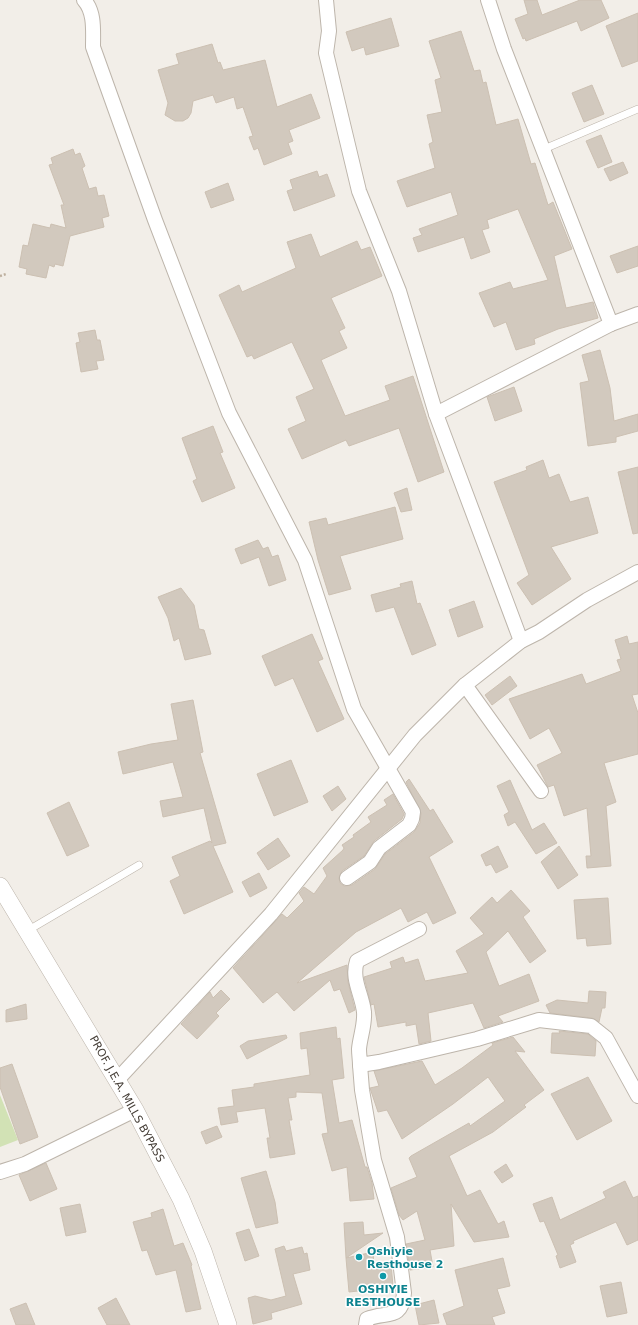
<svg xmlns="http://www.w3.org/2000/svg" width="638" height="1325" font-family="'DejaVu Sans',sans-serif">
	<rect width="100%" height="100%" fill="#f2eee8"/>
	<path fill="#d2e2b5" d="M0,1095L18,1140L0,1147Z"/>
	<g fill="#d2c9be" stroke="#ccc0b2">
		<path d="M524,0H537L542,15L580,0H601L609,18L581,31L577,21L526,41L525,38L523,39L515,19L528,14Z"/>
		<path d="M638,13V61L622,67L606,26Z"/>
		<path d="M391,18L399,46L366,55L364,47L352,51L346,32Z"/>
		<path d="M461,31L474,71L480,70L483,83L486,82L496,125L518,119L531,164L535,163L548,205L553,202L572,249L554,256L566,308L593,302L598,318L558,329L534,339L535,344L516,350L506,322L494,327L479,293L510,282L513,289L548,280L518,209L487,220L489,228L482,230L490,252L471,259L464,237L418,252L413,238L422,235L419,229L458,215L451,192L407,207L397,181L435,168L429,144L433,142L427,115L442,112L435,80L441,78L429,41Z"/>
		<path d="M212,44L218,63L220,62L223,70L265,60L277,107L311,94L320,118L289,130L293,141L288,143L292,154L264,165L258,148L254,150L249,137L253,136L243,107L237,109L234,97L216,103L213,95L193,101L191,113L188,118L183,121H175L165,115L168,103L158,70L179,64L176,54Z"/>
		<path d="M592,85L604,114L584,122L572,93Z"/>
		<path d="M601,135L612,162L598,168L586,141Z"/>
		<path d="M73,149L75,155L80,153L85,166L82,168L89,189L96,187L98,196L104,195L109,216L102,218L104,227L70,236L63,266L55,264L54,267L49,265L46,278L26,274L27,269L19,267L23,245L28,246L33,224L50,228L51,224L66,228L61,205H64L49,165L53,164L51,158Z"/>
		<path d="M623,162L628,173L610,181L604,169Z"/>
		<path d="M317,171L319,177L327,174L335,196L294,211L287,191L293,189L290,180Z"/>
		<path d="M228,183L234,200L211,208L205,192Z"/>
		<path d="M311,234L320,257L357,241L361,250L370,247L382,276L331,298L345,328L339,331L347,348L321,360L345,416L390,400L385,386L413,376L444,472L418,482L399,428L349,446L346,440L302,459L288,429L306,421L296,397L314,389L292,342L254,359L252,355L247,357L219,295L239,285L242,292L296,268L287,242Z"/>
		<path d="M638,246V266L617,273L610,256Z"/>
		<path d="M95,330L97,340H100L104,360L96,361L98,369L81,372L76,343L80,342L78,333Z"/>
		<path d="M600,350L610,388L614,421L638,414V431L616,437V442L588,446L580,383L589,381L582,355Z"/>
		<path d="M514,387L522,411L495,421L487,397Z"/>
		<path d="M213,426L223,452L220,453L235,488L202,502L193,481L197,479L182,438Z"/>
		<path d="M543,460L549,478L559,474L570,502L588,497L598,533L551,547L571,579L532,605L517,583L529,575L494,482L527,470L526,467Z"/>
		<path d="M638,467V533L633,534L618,472Z"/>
		<path d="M407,488L412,510L401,512L394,493Z"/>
		<path d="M395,507L403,539L340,556L351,589L329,595L318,560L309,522L326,518L328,525Z"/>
		<path d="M258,540L263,549L268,547L272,557L278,555L286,580L269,586L259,557L241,564L235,549Z"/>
		<path d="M412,581L417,604L420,603L436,645L412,655L394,607L376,612L371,595L401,587L400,584Z"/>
		<path d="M181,588L194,605L199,629L204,630L211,654L185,660L179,638L174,641L168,618L158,597Z"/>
		<path d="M474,601L483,627L458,637L449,610Z"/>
		<path d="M312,634L323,659L318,661L344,719L317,732L293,678L275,686L262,656Z"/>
		<path d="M627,636L629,644L638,642V694L632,695L638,713V754L604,763L616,802L606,806L611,866L587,868L586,856H591L587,808L564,816L554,785L548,787L537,765L562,753L549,728L530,739L509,699L582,674L586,684L621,671L617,660L621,659L615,640Z"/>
		<path d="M510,676L517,686L492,705L485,695Z"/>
		<path d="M193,700L203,752L200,753L226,843L213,846L233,892L184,914L170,881L180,876L172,857L210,841L212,843L204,808L163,817L160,801L183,797L173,762L123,774L118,752L151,744L178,740L171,704Z"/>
		<path d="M291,760L308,802L274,816L257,774Z"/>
		<path d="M409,779L430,811L433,809L453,842L429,857L456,913L433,924L427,912L408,922L401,908L356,932L297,983L347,965L348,982L355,1010L349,1013L340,989L334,991L330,980L294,1011L277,992L263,1003L233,968L282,914L287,918L304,901L299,893L304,887L314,894L327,876L323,868L343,850L344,848L342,845L354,837L353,835L371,822L368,817L387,805L384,800L393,794L404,814L402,819L374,841L364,856L342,871L339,878L340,883L344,886L352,885L375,869L385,854L414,832L420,823L421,813L406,782Z"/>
		<path d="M510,780L532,830L544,823L557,843L536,854L515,822L508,826L504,815L509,812L497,786Z"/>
		<path d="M338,786L346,799L332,811L323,796Z"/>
		<path d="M69,802L89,846L67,856L47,813Z"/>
		<path d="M278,838L290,856L268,870L257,853Z"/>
		<path d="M498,846L508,867L496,873L491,864L486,866L481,855Z"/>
		<path d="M559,846L578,875L558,889L541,862Z"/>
		<path d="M259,873L267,888L250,897L242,882Z"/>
		<path d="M511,890L530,911L523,917L546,951L530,963L508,931L486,952L499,986L529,974L539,1001L498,1016L503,1022L484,1028L473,1003L428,1013L431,1041L419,1044L416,1024L406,1026V1022L378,1027L374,1004L371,1005L364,977L392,968L390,962L403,957L405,963L418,959L425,981L468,973L456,951L484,934L470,918L492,897L497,903Z"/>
		<path d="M608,898L611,944L587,946L586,938L577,939L574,900Z"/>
		<path d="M221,990L230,999L216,1013L219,1016L197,1039L181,1024L210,992L213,998Z"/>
		<path d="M589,991L606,992L605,1008H602L599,1022L592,1018L550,1013L546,1005L557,1000L588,1003Z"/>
		<path d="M26,1004L27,1019L6,1022V1010Z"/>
		<path d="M336,1027L337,1039L340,1038L344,1078L332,1080L339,1123L352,1120L365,1167H367L372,1183L374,1199L350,1201L347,1167L332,1171L322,1134L328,1133L322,1093L296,1092V1097L288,1098L292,1120H289L295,1154L270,1158L267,1138H270L265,1108L236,1112L238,1122L221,1125L218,1108L234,1106L232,1090L254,1087V1084L310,1075L307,1048L301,1049L300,1033Z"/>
		<path d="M559,1031L588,1034L596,1041L595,1056L551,1053L552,1033H560Z"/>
		<path d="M286,1035L287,1038L247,1059L240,1046L248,1041Z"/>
		<path d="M513,1037L525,1052L515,1051L544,1090L524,1105L526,1107L493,1132L449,1156L467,1196L480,1190L498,1224L504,1221L509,1237L474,1242L451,1204L454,1246L430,1250L433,1267L410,1270L406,1244L425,1240L417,1211L403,1220L399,1215L391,1188L417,1177L409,1158L411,1156L469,1123L470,1126L505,1101L488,1077L453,1104L402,1139L387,1110L378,1112L370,1088L379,1086L374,1071L422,1061L435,1085L462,1068L493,1045L492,1043Z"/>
		<path d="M12,1064L38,1137L20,1144L0,1087V1068Z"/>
		<path d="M588,1077L612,1121L577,1140L551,1094Z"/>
		<path d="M217,1126L222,1137L206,1144L201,1132Z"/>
		<path d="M46,1163L57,1189L30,1201L19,1175Z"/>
		<path d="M506,1164L513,1176L502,1183L494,1172Z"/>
		<path d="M266,1171L275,1202L278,1223L256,1228L241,1178Z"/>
		<path d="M625,1181L633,1198L638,1196V1240L627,1245L616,1222L573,1241L574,1243L570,1245L576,1262L560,1268L556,1256L558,1255L544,1221L540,1222L533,1204L552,1197L560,1220L606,1198L603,1192Z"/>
		<path d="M80,1204L86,1232L66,1236L60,1208Z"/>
		<path d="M163,1209L174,1246L183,1243L192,1265L191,1266L201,1309L186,1312L176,1270L156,1275L147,1250L142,1251L133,1222L152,1217L151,1213Z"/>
		<path d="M363,1222L364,1235L383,1233L346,1258L344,1223Z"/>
		<path d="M249,1229L259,1256L245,1261L236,1233Z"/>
		<path d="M284,1246L286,1251L302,1247L304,1254L307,1253L310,1270L293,1274L302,1304L271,1313L272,1319L253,1324L248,1298L255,1296L271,1300L286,1296L275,1249Z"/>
		<path d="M373,1252L374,1266L391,1264L393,1286L366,1288L367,1290L349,1292L346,1258Z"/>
		<path d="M503,1258L510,1286L497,1289L505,1313L492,1317L495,1325H447L443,1314L464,1306L455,1270Z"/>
		<path d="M621,1282L627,1313L607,1317L600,1286Z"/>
		<path d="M116,1298L130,1325H107L98,1308Z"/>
		<path d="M434,1300L439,1323L419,1325L415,1305Z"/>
		<path d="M26,1303L35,1325H16L10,1309Z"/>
	</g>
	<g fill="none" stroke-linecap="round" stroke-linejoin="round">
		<g stroke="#bdb5ab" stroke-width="8">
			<g id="service">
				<path d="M544,149L638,109"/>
				<path d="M27,931L139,865"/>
			</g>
		</g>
		<g stroke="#bdb5ab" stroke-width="16">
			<g id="minor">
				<path d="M84,0C95,12 93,31 93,47L155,220L229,413L305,560L354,709L413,812L412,819L409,825L379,848L370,862L347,878"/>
				<path d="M326,0L329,31L326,53L359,191L399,291L436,414L521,641"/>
				<path d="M488,0L504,49L611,324"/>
				<path d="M436,414L611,324L638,314"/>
				<path d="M465,685L541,791"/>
				<path d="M419,929L357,961C351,979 362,994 364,1012C365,1025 360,1037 359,1049C359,1054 360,1060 360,1065L379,1062L477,1039L539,1020L591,1026L606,1038L638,1096"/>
				<path d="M360,1065L362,1090L374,1160L397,1237L404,1293C402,1321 386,1311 367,1319L366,1325"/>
				<path d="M118,1079L271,914L415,735L465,685L521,641L539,632L587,600L638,572"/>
				<path d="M0,1172L25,1164L135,1110"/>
			</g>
		</g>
		<g stroke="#bdb5ab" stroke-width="18">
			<path id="tertiary" d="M0,886L135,1110L181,1199L203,1251L228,1325"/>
		</g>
		<path stroke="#bdaf9e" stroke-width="2.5" stroke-dasharray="2 2" stroke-linecap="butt" d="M0,276L6,274"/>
		<use href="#service" stroke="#fff" stroke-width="7"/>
		<use href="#minor" stroke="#fff" stroke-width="14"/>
		<use href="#tertiary" stroke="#fff" stroke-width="17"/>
	</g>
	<g fill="#0f9aa8" stroke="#fff" stroke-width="1.5">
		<circle cx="359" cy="1257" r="4"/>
		<circle cx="383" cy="1276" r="4"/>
	</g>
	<g text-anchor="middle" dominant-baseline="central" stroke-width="3" stroke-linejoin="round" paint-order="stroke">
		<g font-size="11" fill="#453e37" stroke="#fff">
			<text transform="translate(127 1099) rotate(61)">PROF. J.E.A. MILLS BYPASS</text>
		</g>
		<g font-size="11" font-weight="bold" fill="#0d838f" stroke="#fff" text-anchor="start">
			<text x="367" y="1251">Oshiyie<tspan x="367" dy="13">Resthouse 2</tspan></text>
			<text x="383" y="1289" text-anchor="middle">OSHIYIE<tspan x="383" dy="13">RESTHOUSE</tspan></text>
		</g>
	</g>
</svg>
